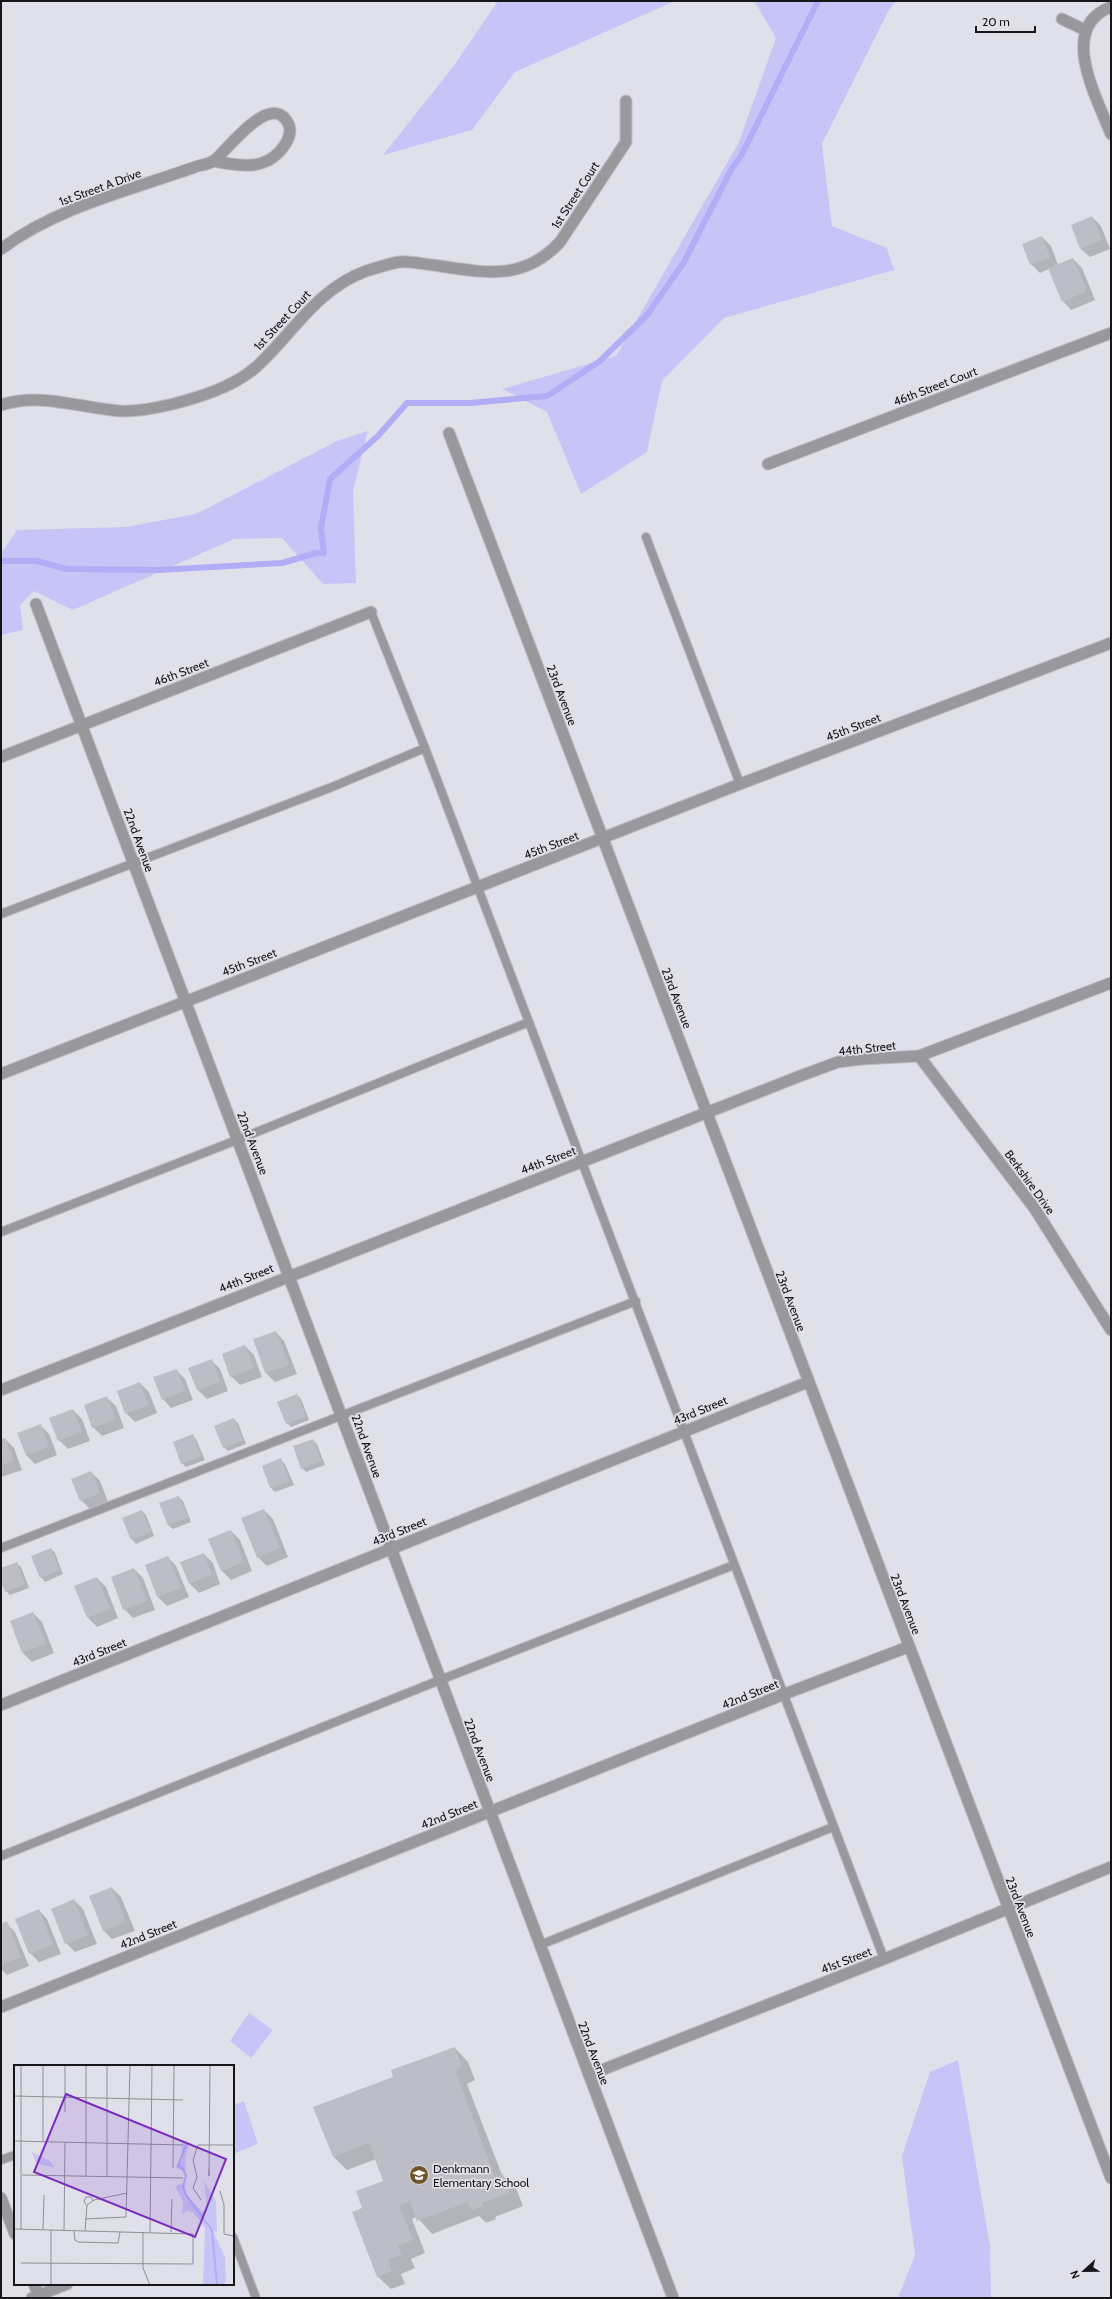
<svg xmlns="http://www.w3.org/2000/svg" width="1112" height="2299" font-family="Cabin,sans-serif">
	<rect width="100%" height="100%" fill="#e0e0eb"/>
	<g fill="#c7c5f7">
		<path d="M498,1H675L515,72L472,130L383,155L453,67Z"/>
		<path d="M754,1H896L889,10L822,144L832,226L887,248L894,270L724,318L662,381L647,452L581,494L547,412L502,389L616,356L739,142L776,38Z"/>
		<path d="M368,431L353,491L356,583L323,584L282,538L234,539L73,610L34,591L20,605L23,630L1,635V554L17,530L126,527L196,514L337,441Z"/>
		<path d="M249,2013L273,2030L251,2058L230,2041Z"/>
		<path d="M958,2060L990,2246L991,2298H898L915,2255L902,2156L930,2072Z"/>
		<path d="M244,2101L258,2144L233,2154V2105Z"/>
	</g>
	<g fill="#0003">
		<path d="M1092,217L1101,226L1110,249L1090,257L1081,249L1072,226Z"/>
		<path d="M1042,237L1051,246L1058,265L1073,259L1082,268L1095,300L1071,310L1063,301L1049,269L1040,273L1031,264Z"/>
		<path d="M276,1332L284,1341L297,1374L275,1382L266,1373L254,1340Z"/>
		<path d="M245,1346L254,1355L262,1377L240,1385L231,1376Z"/>
		<path d="M211,1360L220,1369L228,1391L207,1399L198,1390L189,1368Z"/>
		<path d="M176,1370L185,1379L193,1400L171,1408L163,1399Z"/>
		<path d="M140,1383L149,1392L157,1413L135,1422L126,1413Z"/>
		<path d="M297,1395L301,1399L309,1420L291,1427L287,1423Z"/>
		<path d="M107,1398L116,1406L124,1428L102,1436L93,1427Z"/>
		<path d="M73,1410L82,1419L90,1441L68,1449L59,1440Z"/>
		<path d="M233,1419L238,1423L246,1444L228,1451L224,1447Z"/>
		<path d="M40,1425L49,1434L57,1455L35,1464L26,1455Z"/>
		<path d="M192,1435L196,1439L205,1460L186,1467L182,1463Z"/>
		<path d="M5,1439L14,1448L22,1470L1,1477V1441Z"/>
		<path d="M312,1440L317,1444L325,1465L306,1472L302,1468Z"/>
		<path d="M281,1460L285,1464L294,1485L275,1492L271,1488L263,1467Z"/>
		<path d="M91,1472L100,1481L108,1502L90,1509L81,1500Z"/>
		<path d="M178,1497L183,1501L191,1522L173,1529L168,1525L160,1504Z"/>
		<path d="M264,1510L273,1519L288,1557L267,1566L258,1557Z"/>
		<path d="M142,1511L146,1515L154,1536L136,1544L132,1539Z"/>
		<path d="M231,1531L240,1540L252,1571L231,1580L222,1571L209,1540Z"/>
		<path d="M51,1549L55,1553L63,1574L45,1582L41,1577Z"/>
		<path d="M204,1554L213,1563L220,1584L199,1593L190,1584L182,1562Z"/>
		<path d="M168,1557L176,1566L189,1597L167,1606L158,1597L146,1565Z"/>
		<path d="M16,1563L21,1567L29,1588L10,1595L6,1591L1,1578V1569Z"/>
		<path d="M134,1569L143,1578L155,1610L133,1618L124,1609Z"/>
		<path d="M97,1578L106,1587L118,1618L97,1627L88,1618Z"/>
		<path d="M33,1613L42,1622L54,1653L32,1662L23,1653L11,1621Z"/>
		<path d="M112,1888L121,1897L135,1931L112,1939L104,1931Z"/>
		<path d="M74,1900L83,1909L97,1944L75,1952L66,1943Z"/>
		<path d="M39,1910L47,1919L61,1954L39,1962L30,1953Z"/>
		<path d="M6,1923L15,1932L29,1966L7,1975L1,1969V1925Z"/>
		<path d="M455,2048L468,2062L475,2080L467,2084L502,2175L516,2188L523,2206L495,2217L496,2219L486,2223L479,2216L432,2234L417,2217L412,2219L425,2253L411,2259L415,2268L401,2274L405,2284L391,2289L377,2276L363,2209L384,2181L376,2159L347,2170L333,2156L395,2077Z"/>
	</g>
	<g fill="none" stroke-linecap="round" stroke-linejoin="round">
		<path stroke="#b1adf6" stroke-width="6" d="M1,561H37L66,569L159,570L282,563L316,553H324L321,528L330,479L378,436L407,403H470L547,396L600,361L647,315L684,262L731,170L741,156L818,1"/>
	</g>
	<g fill="#bdbdc7">
		<path d="M1092,216L1102,240L1080,249L1071,225Z"/>
		<path d="M1042,236L1050,257L1030,265L1022,244Z"/>
		<path d="M1073,258L1087,291L1062,302L1048,268Z"/>
		<path d="M276,1331L289,1365L265,1373L253,1339Z"/>
		<path d="M245,1345L254,1368L230,1377L222,1354Z"/>
		<path d="M212,1359L220,1382L197,1390L188,1368Z"/>
		<path d="M177,1369L185,1391L162,1400L153,1377Z"/>
		<path d="M140,1382L149,1405L125,1414L117,1391Z"/>
		<path d="M297,1394L306,1416L286,1424L277,1402Z"/>
		<path d="M107,1396L116,1419L92,1428L84,1405Z"/>
		<path d="M73,1409L82,1432L58,1441L49,1418Z"/>
		<path d="M234,1418L243,1440L223,1448L214,1426Z"/>
		<path d="M41,1424L49,1447L26,1455L17,1433Z"/>
		<path d="M193,1434L201,1456L181,1464L173,1442Z"/>
		<path d="M5,1438L14,1461L1,1465V1440Z"/>
		<path d="M313,1439L321,1461L301,1469L293,1446Z"/>
		<path d="M281,1458L290,1481L270,1488L262,1466Z"/>
		<path d="M91,1471L100,1493L80,1501L71,1479Z"/>
		<path d="M179,1496L188,1518L168,1525L159,1503Z"/>
		<path d="M264,1509L280,1548L257,1558L241,1518Z"/>
		<path d="M142,1510L151,1532L131,1540L122,1518Z"/>
		<path d="M231,1530L244,1562L221,1571L208,1539Z"/>
		<path d="M51,1548L60,1570L40,1578L31,1556Z"/>
		<path d="M204,1553L212,1575L189,1584L180,1562Z"/>
		<path d="M168,1556L181,1588L157,1597L145,1565Z"/>
		<path d="M17,1562L25,1584L5,1592L1,1581V1568Z"/>
		<path d="M134,1568L147,1601L123,1610L111,1577Z"/>
		<path d="M97,1577L110,1609L87,1618L74,1586Z"/>
		<path d="M33,1612L46,1644L22,1653L10,1621Z"/>
		<path d="M112,1887L126,1922L103,1931L89,1896Z"/>
		<path d="M74,1899L88,1935L65,1944L51,1909Z"/>
		<path d="M39,1909L53,1945L29,1954L15,1919Z"/>
		<path d="M7,1921L21,1957L1,1965V1924Z"/>
		<path d="M455,2047L462,2067L455,2070L495,2177L503,2174L510,2193L482,2203L483,2206L472,2210L468,2202L417,2221L410,2201L399,2205L413,2240L398,2245L402,2255L388,2260L392,2271L377,2277L352,2212L362,2208L356,2191L383,2181L369,2143L333,2157L313,2107L393,2077L391,2070Z"/>
	</g>
	<g fill="none" stroke-linecap="round" stroke-linejoin="round">
		<g stroke="#bcbcc5" stroke-width="10">
			<g id="service">
				<path d="M646,537L740,784"/>
				<path d="M371,612L425,748L884,1959"/>
				<path d="M1,914L332,787L425,748"/>
				<path d="M1,1232L237,1140L529,1022"/>
				<path d="M1,1548L636,1301"/>
				<path d="M1,1856L440,1680L734,1565"/>
				<path d="M540,1945L833,1827"/>
				<path d="M1,2160L15,2155"/>
				<path d="M233,2237L256,2298"/>
			</g>
		</g>
		<g stroke="#bcbcc5" stroke-width="13">
			<g id="minor">
				<path d="M1111,7C1057,27 1097,98 1111,134"/>
				<path d="M1062,19L1085,30"/>
				<path d="M1,249C59,206 131,190 198,166C203,165 211,163 215,160C228,149 273,88 289,125C291,131 289,138 286,143C269,171 242,167 214,161"/>
				<path d="M1,405C40,392 80,408 120,411C138,412 156,408 173,404C200,397 233,387 255,368C293,334 315,290 366,271C376,268 388,264 399,262C410,261 422,264 433,265C482,272 522,283 560,242L626,142V101"/>
				<path d="M449,433L1111,2178"/>
				<path d="M768,464L1111,333"/>
				<path d="M36,604L673,2298"/>
				<path d="M1,757L371,612"/>
				<path d="M919,1056L1035,1209L1111,1330"/>
				<path d="M1,1074L740,784L1111,643"/>
				<path d="M1,1390L800,1076L838,1062L862,1059L919,1056L1111,983"/>
				<path d="M1,1705L808,1382"/>
				<path d="M1,2007L782,1695L908,1647"/>
				<path d="M589,2075L884,1959L1111,1867"/>
				<path d="M1,2198L15,2234"/>
				<path d="M34,2284L40,2298"/>
				<path d="M32,2298L67,2284"/>
			</g>
		</g>
		<use href="#service" stroke="#99999d" stroke-width="8"/>
		<use href="#minor" stroke="#99999d" stroke-width="11"/>
	</g>
	<defs>
		<g id="school-disc" transform="scale(1)"><circle r="9.5" fill="#725529" stroke="#e0e0eb"/><path d="M0-5L7-2L0 1L-7-2ZM-4 1L0 2.5L4 1V4Q0 6-4 4Z" fill="#fff"/></g>
	</defs>
	<g fill-rule="evenodd">
		<use href="#school-disc" x="419" y="2175"/>
	</g>
	<g text-anchor="middle" dominant-baseline="central" stroke-width="3.5" stroke-linejoin="round" paint-order="stroke">
		<g font-size="12" fill="#161619" stroke="#e0e0eb">
			<text transform="translate(100 187) rotate(-20)">1st Street A Drive</text>
			<text transform="translate(575 195) rotate(-57)">1st Street Court</text>
			<text transform="translate(282 320) rotate(-47)">1st Street Court</text>
			<text transform="translate(935 386) rotate(-21)">46th Street Court</text>
			<text transform="translate(181 672) rotate(-21)">46th Street</text>
			<text transform="translate(562 695) rotate(69)">23rd Avenue</text>
			<text transform="translate(853 727) rotate(-21)">45th Street</text>
			<text transform="translate(139 840) rotate(70)">22nd Avenue</text>
			<text transform="translate(551 845) rotate(-21)">45th Street</text>
			<text transform="translate(249 962) rotate(-21)">45th Street</text>
			<text transform="translate(677 998) rotate(69)">23rd Avenue</text>
			<text transform="translate(867 1048) rotate(-6)">44th Street</text>
			<text transform="translate(253 1143) rotate(69)">22nd Avenue</text>
			<text transform="translate(548 1160) rotate(-21)">44th Street</text>
			<text transform="translate(1030 1182) rotate(54)">Berkshire Drive</text>
			<text transform="translate(246 1278) rotate(-22)">44th Street</text>
			<text transform="translate(791 1301) rotate(69)">23rd Avenue</text>
			<text transform="translate(700 1410) rotate(-22)">43rd Street</text>
			<text transform="translate(367 1446) rotate(70)">22nd Avenue</text>
			<text transform="translate(399 1531) rotate(-22)">43rd Street</text>
			<text transform="translate(906 1604) rotate(69)">23rd Avenue</text>
			<text transform="translate(99 1652) rotate(-22)">43rd Street</text>
			<text transform="translate(750 1694) rotate(-22)">42nd Street</text>
			<text transform="translate(480 1750) rotate(69)">22nd Avenue</text>
			<text transform="translate(449 1814) rotate(-22)">42nd Street</text>
			<text transform="translate(1021 1907) rotate(69)">23rd Avenue</text>
			<text transform="translate(148 1934) rotate(-22)">42nd Street</text>
			<text transform="translate(846 1960) rotate(-21)">41st Street</text>
			<text transform="translate(594 2053) rotate(69)">22nd Avenue</text>
		</g>
		<g font-size="12" fill="#161619" stroke="#e0e0eb" text-anchor="start">
			<text x="433" y="2168">Denkmann<tspan x="433" dy="14">Elementary School</tspan></text>
		</g>
	</g>
	<g transform="translate(14 2065)">
		<rect width="220" height="220" fill="#e0e0eb"/>
		<path d="M168,75L175,80L171,93L172,108L161,102L168,95ZM18,87L36,96L41,103L22,98ZM190,116L202,136L203,167L199,166L211,192L212,216L209,220H189L191,163L179,147L173,146L168,149L169,136L161,121L171,118L170,127L188,147L193,142Z" fill="#c7c5f7"/>
		<path fill="none" stroke="#b1adf6" stroke-width="2" d="M173,77L164,101L169,104L172,111L169,121L172,130L198,165L203,220"/>
		<path fill="none" stroke="#8f8f97" stroke-width="1" d="M7,0V165M29,0V76M51,0V47M0,31L169,35M0,76L169,80M159,103L160,0M195,104V111L196,0M8,110L169,113M72,111V0M93,111V0M206,126L210,140V169L220,171M187,135L179,123L183,112L179,95L184,80H220M72,140L70,136L72,132H77L79,136M71,154L112,152L116,0M0,164L179,169M29,164L30,130M37,165V220M50,165L51,77M60,166L61,175L64,177L104,178L106,167M71,166L73,140L80,135L113,128M129,167V203L136,220M136,167L138,0M157,167L158,134M7,198L179,199M179,199V169M153,220H171"/>
		<path fill="#7b2cbf" fill-opacity="0.15" stroke="#7b2cbf" stroke-width="2" d="M52,29L212,94L181,172L20,107Z"/>
		<rect width="220" height="220" fill="none" stroke="#161619" stroke-width="2"/>
	</g>
	<rect width="1112" height="2299" fill="none" stroke="#161619" stroke-width="4"/>
	<g transform="translate(1084 2271) rotate(248)" stroke="#e0e0eb" stroke-width="3" paint-order="stroke">
	<path d="M0-3L7 15L0 10L-7 15Z" fill="#161619"/>
	<text y="-6" font-size="11" font-weight="bold" text-anchor="middle" fill="#161619">N</text>
	</g>
	<path d="M976 26v6h59v-6" fill="none" stroke="#161619" stroke-width="2"/>
	<text x="982" y="26" font-size="12" fill="#161619" stroke="#e0e0eb" stroke-width="3" paint-order="stroke">20 m</text>
</svg>
